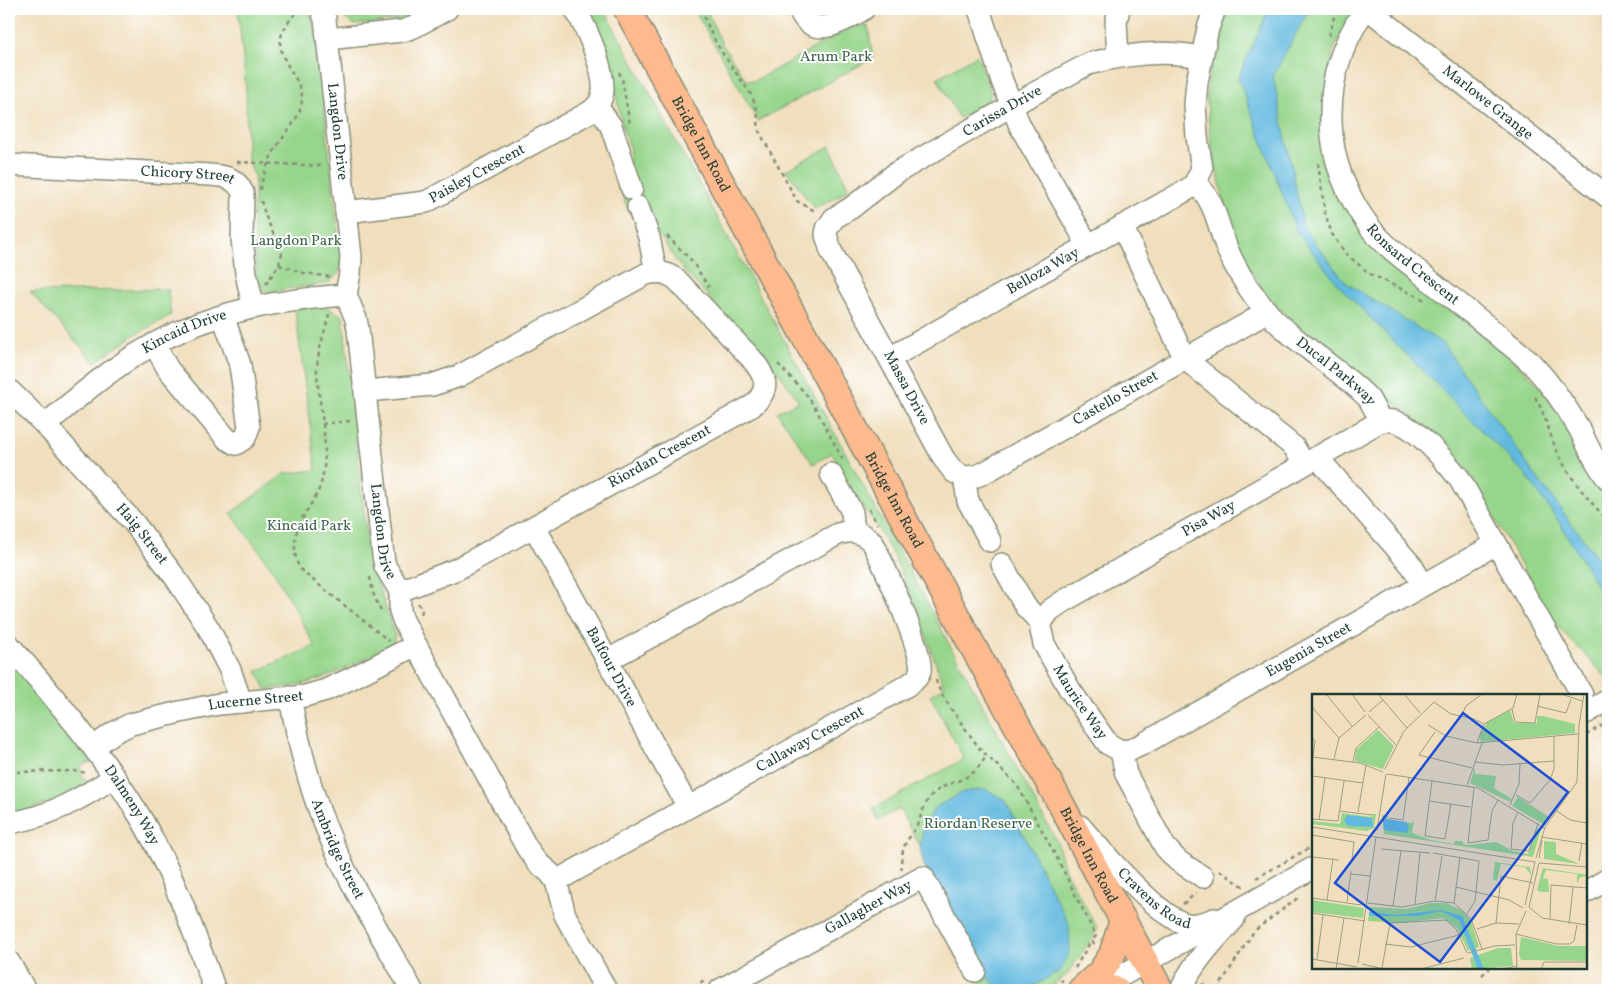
<svg xmlns="http://www.w3.org/2000/svg" width="1617" height="999" font-family="Vollkorn,serif">
	<rect width="100%" height="100%" fill="#fff"/>
	<filter id="ink" filterUnits="userSpaceOnUse"><feTurbulence type="fractalNoise" baseFrequency=".02" numOctaves="2"/><feDisplacementMap in="SourceGraphic" scale="10" xChannelSelector="R" yChannelSelector="G"/><feConvolveMatrix kernelMatrix="1 2 1 2 8 2 1 2 1" color-interpolation-filters="sRGB"/></filter>
	<filter id="wash" filterUnits="userSpaceOnUse"><feTurbulence type="fractalNoise" baseFrequency=".0096" numOctaves="4" result="noise"/><feDisplacementMap in="SourceGraphic" scale="20" xChannelSelector="R" yChannelSelector="G"/><feGaussianBlur stdDeviation="1.12" result="paint"/><feColorMatrix in="noise" values="0 0 0 0 0 0 0 0 0 0 0 0 0 0 0 0 0 1.4 0 .05"/><feComposite in="paint" operator="in"/></filter>
	<g filter="url(#wash)">
		<rect width="100%" height="100%" fill="#f0debc"/>
		<g fill="#96d58b" stroke="#5a8960">
			<path d="M238,9H309L316,34L341,260L339,273L329,283L267,292L257,283L253,217L255,179L247,156L246,90Z"/>
			<path d="M343,9H426L408,19L354,25L345,18Z"/>
			<path d="M588,9H604L1057,842L1066,872L1098,929L1068,974L1046,990H972L970,988L993,974L899,809L878,820L873,809L964,759L930,695L944,687C928,642 914,597 893,555C884,538 874,522 863,506C851,490 842,471 832,453L813,464L777,412L799,401L776,369L678,264L659,234L628,210L622,192L630,150L622,125L611,67L598,28Z"/>
			<path d="M694,9H706L722,44L746,80L754,81L856,25L868,26L873,58L758,121Z"/>
			<path d="M1228,9H1355L1332,53L1334,185L1538,384L1564,418L1608,498V676L1606,677L1560,629L1539,597L1468,471L1436,435L1297,326L1267,296L1245,261L1234,234L1222,193L1211,142L1206,94L1213,54Z"/>
			<path d="M977,55L991,93L987,102L959,118L937,78Z"/>
			<path d="M830,146L849,189L839,196L815,209L786,170Z"/>
			<path d="M168,289L171,315L133,336L95,362L30,292Z"/>
			<path d="M324,306L343,316L365,524L371,563L395,636L392,644C349,668 315,687 266,689L257,671L315,646L274,572L231,513L284,474L316,470L295,309Z"/>
			<path d="M9,658L94,760L81,766L82,777L92,784L79,793L9,816Z"/>
		</g>
		<g fill="#62b9df" stroke="#407b8a">
			<path d="M1269,9H1309L1273,76L1304,228L1346,283L1442,343L1532,471L1608,572V604L1557,519L1526,475L1340,287L1297,232L1238,78Z"/>
			<path d="M986,789L1006,801L1069,924L1070,949L1061,970L1027,990H1000L988,977L963,930L944,903L924,866L920,847L924,824L936,807L963,792Z"/>
		</g>
	</g>
	<g filter="url(#ink)">
		<g fill="none" stroke-linecap="round" stroke-linejoin="round">
			<g stroke="#888e78" stroke-width="24">
				<g id="minor">
					<path id="s1" d="M321,9L325,19L351,257L350,273L346,295L356,319L358,329L383,555L385,566L400,591V611L403,620L416,645L527,848L538,863L550,873L556,881L565,915L606,990"/>
					<path d="M799,9C812,43 845,20 864,9"/>
					<path d="M979,9L1002,81L1020,126L1088,245"/>
					<path id="s2" d="M1215,9L1208,28L1197,82L1195,104L1197,137L1202,169L1195,183C1216,200 1218,228 1228,251C1235,267 1244,282 1255,297C1283,336 1328,360 1363,393L1369,399L1381,421C1385,421 1389,420 1393,421C1415,425 1445,461 1459,478L1582,695"/>
					<path id="s3" d="M1365,9C1341,46 1330,78 1331,122C1332,162 1348,199 1372,230C1384,245 1401,257 1417,270C1446,294 1476,316 1505,341C1514,348 1523,355 1531,363C1550,383 1566,406 1580,430C1588,446 1596,465 1608,479"/>
					<path id="s4" d="M1368,9L1608,197"/>
					<path d="M327,39L402,31L414,27L447,9"/>
					<path d="M1118,56L1116,22L1119,9"/>
					<path d="M597,106L611,126L632,189"/>
					<path id="s5" d="M9,165L210,175C226,176 236,178 243,193L242,239L246,273L253,306"/>
					<path d="M638,207L649,237L656,272"/>
					<path id="s6" d="M346,212L426,202L588,113C594,109 599,105 601,99C610,79 586,27 575,9"/>
					<path d="M1122,226L1185,359L1294,447L1304,464"/>
					<path d="M154,344L168,369L227,439L236,444L245,438L249,427L240,365L223,316"/>
					<path id="s7" d="M890,358L1190,188L1195,183"/>
					<path id="s8" d="M9,390L45,425L134,523L175,577L209,629L230,670L241,702"/>
					<path d="M366,391L432,385L459,376L646,274C659,271 665,272 676,279L751,358C766,376 772,389 752,406L457,569L400,591"/>
					<path id="s9" d="M45,425C78,397 111,368 149,347C209,312 278,300 346,295"/>
					<path d="M1317,457L1412,566L1423,585"/>
					<path d="M831,474L852,512L854,531"/>
					<path id="s10" d="M964,477L977,476L989,470L1252,321L1266,310"/>
					<path id="s11" d="M534,527L688,807"/>
					<path id="s12" d="M990,541L968,501L964,477L954,472L944,459L831,251L826,235L827,229L834,218L851,208L896,173L1011,106L1088,64C1125,54 1163,49 1200,57"/>
					<path id="s13" d="M1002,564L1025,606L1041,623V631L1044,644L1070,690L1108,744L1121,751L1126,774L1165,847L1178,861L1203,877"/>
					<path id="s14" d="M1041,623L1049,611L1062,602L1381,421"/>
					<path id="s15" d="M9,645C57,700 104,756 142,820C173,873 194,932 215,990"/>
					<path id="s16" d="M290,697C298,741 308,784 325,825C348,883 382,936 412,990"/>
					<path d="M1586,713L1608,700"/>
					<path id="s17" d="M94,747L113,733L131,724L180,712L219,704L305,696L326,690L352,678L416,645"/>
					<path id="s18" d="M1121,751L1130,750L1143,744L1496,544"/>
					<path d="M9,823C49,817 81,799 114,777"/>
					<path id="s19" d="M1080,826C1100,849 1159,918 1187,924C1196,926 1206,922 1214,919"/>
					<path id="s20" d="M556,881L908,685C913,682 919,677 920,671C925,654 882,562 873,543C862,532 853,529 838,534L608,660"/>
					<path d="M1586,892L1608,879"/>
					<path d="M9,962L25,990"/>
					<path id="s21" d="M720,990L923,877L975,971"/>
					<path d="M1096,990L1313,868"/>
					<path d="M1181,990C1192,963 1215,940 1234,919"/>
				</g>
			</g>
			<g stroke="#888e78" stroke-width="29">
				<g id="major">
					<path id="s22" d="M627,9L971,643L1061,804L1160,990"/>
					<path d="M1102,987L1116,990"/>
					<path d="M1081,990L1100,973L1112,955L1123,920"/>
				</g>
			</g>
			<g stroke="#888e78" stroke-width="2.5" stroke-dasharray="4 4" stroke-linecap="butt">
				<path d="M597,9L600,15"/>
				<path d="M701,9L712,35L721,51L752,96L757,110L759,131L797,201L815,211L817,210"/>
				<path d="M1329,36L1336,9"/>
				<path d="M619,72L622,78L630,125"/>
				<path d="M237,162L324,166"/>
				<path d="M1318,163L1325,213L1332,234L1345,253L1370,274L1425,300"/>
				<path d="M260,190C263,176 267,164 274,151C283,135 303,117 302,97C302,90 298,82 294,76C275,45 275,37 299,9"/>
				<path d="M261,201L266,217L282,253L279,265L266,284"/>
				<path d="M667,236L691,260L709,287"/>
				<path d="M279,265L304,273L332,277"/>
				<path d="M329,314C325,331 316,356 317,373C319,407 330,445 322,479C317,505 293,518 295,549C295,558 297,566 304,573L389,641"/>
				<path d="M778,364L806,394L816,409L844,462"/>
				<path d="M1535,397C1545,414 1549,433 1557,451C1570,479 1588,499 1608,521"/>
				<path d="M322,424L350,421"/>
				<path d="M869,509L877,524"/>
				<path d="M370,577L373,593L382,614"/>
				<path d="M418,603L422,610L421,616"/>
				<path d="M936,680L938,687L949,706L980,749L1017,785L1057,858L1096,936L1091,941L1095,944"/>
				<path d="M1586,735L1608,722"/>
				<path d="M9,772L76,771L87,773"/>
				<path d="M902,870C900,863 902,854 904,847C907,840 912,834 916,827C922,816 924,801 934,793C955,776 969,786 986,756"/>
				<path d="M1220,871L1243,886L1245,884"/>
				<path d="M1256,878L1313,846"/>
				<path d="M1183,904L1196,893"/>
				<path d="M9,933L17,946"/>
				<path d="M1075,968L1091,941"/>
				<path d="M1482,975L1490,968"/>
				<path d="M1202,984L1217,990"/>
				<path d="M686,990L705,980"/>
				<path d="M1047,990L1063,980"/>
				<path d="M1217,990L1254,931L1299,897"/>
			</g>
			<use href="#minor" stroke="#fff" stroke-width="21"/>
			<use href="#major" stroke="#fcba8e" stroke-width="26"/>
		</g>
	</g>
	<g text-anchor="middle" dominant-baseline="central" stroke-width="4" stroke-linejoin="round" paint-order="stroke">
		<g font-size="15" fill="#3d634a" stroke="#fff">
			<text x="836" y="57">Arum Park</text>
			<text x="296" y="241">Langdon Park</text>
			<text x="309" y="526">Kincaid Park</text>
			<text x="978" y="824">Riordan Reserve</text>
		</g>
		<g font-size="15" fill="#1f3d34" stroke="#fff">
			<text stroke="none"><textPath href="#s4" startOffset="152">Marlowe Grange</textPath></text>
			<text stroke="none"><textPath href="#s12" startOffset="570">Carissa Drive</textPath></text>
			<text stroke="none"><textPath href="#s1" startOffset="124">Langdon Drive</textPath></text>
			<text stroke="none"><textPath href="#s22" startOffset="154">Bridge Inn Road</textPath></text>
			<text stroke="none"><textPath href="#s6" startOffset="139">Paisley Crescent</textPath></text>
			<text stroke="none"><textPath href="#s5" startOffset="179">Chicory Street</textPath></text>
			<text stroke="none"><textPath href="#s3" startOffset="291">Ronsard Crescent</textPath></text>
			<text stroke="none"><textPath href="#s7" startOffset="176">Belloza Way</textPath></text>
			<text stroke="none"><textPath href="#s9" startOffset="169">Kincaid Drive</textPath></text>
			<text stroke="none"><textPath href="#s2" startOffset="419">Ducal Parkway</textPath></text>
			<text transform="translate(906 388) rotate(62)">Massa Drive</text>
			<text stroke="none"><textPath href="#s10" startOffset="172">Castello Street</textPath></text>
			<text transform="translate(660 457) rotate(-29)">Riordan Crescent</text>
			<text stroke="none"><textPath href="#s22" startOffset="559">Bridge Inn Road</textPath></text>
			<text stroke="none"><textPath href="#s14" startOffset="199">Pisa Way</textPath></text>
			<text stroke="none"><textPath href="#s1" startOffset="529">Langdon Drive</textPath></text>
			<text stroke="none"><textPath href="#s8" startOffset="196">Haig Street</textPath></text>
			<text stroke="none"><textPath href="#s18" startOffset="214">Eugenia Street</textPath></text>
			<text stroke="none"><textPath href="#s11" startOffset="160">Balfour Drive</textPath></text>
			<text stroke="none"><textPath href="#s17" startOffset="171">Lucerne Street</textPath></text>
			<text stroke="none"><textPath href="#s13" startOffset="161">Maurice Way</textPath></text>
			<text stroke="none"><textPath href="#s20" startOffset="291">Callaway Crescent</textPath></text>
			<text stroke="none"><textPath href="#s15" startOffset="202">Dalmeny Way</textPath></text>
			<text stroke="none"><textPath href="#s16" startOffset="160">Ambridge Street</textPath></text>
			<text stroke="none"><textPath href="#s22" startOffset="964">Bridge Inn Road</textPath></text>
			<text stroke="none"><textPath href="#s19" startOffset="105">Cravens Road</textPath></text>
			<text stroke="none"><textPath href="#s21" startOffset="170">Gallagher Way</textPath></text>
		</g>
	</g>
	<g transform="translate(1312 694)">
		<rect width="275" height="275" fill="#f0debc"/>
		<path d="M198,16L202,29H225V22H231L263,30V39L169,48L167,42L175,28ZM66,36L82,52L71,75L43,67L44,56ZM163,72V80L184,82L182,94L200,105L198,108L158,89ZM206,103L237,123L233,131L200,112ZM30,119L59,123L60,120H64L62,134L55,137L0,130V127L28,130ZM70,121L76,122V126L100,129L102,126L100,139L119,146L142,150L143,147H151V150L156,151L184,148L201,157L216,160L222,140L225,134L229,135L221,163L72,140ZM232,147L244,148V160L267,170L232,165ZM183,168L218,173L219,181L213,173L189,170L185,187L181,185ZM231,174L275,181V182L268,183L265,190V180L234,176L231,184L236,185L237,198H229L225,196ZM0,206L52,214L51,224L0,218ZM119,209H134L151,217L159,227L167,253L156,257L145,234L131,224L88,229L56,227L58,213L94,215ZM209,243L246,252H275V267L209,266L207,260ZM186,254H199L201,272L160,275L158,264Z" fill="#96d58b"/>
		<path d="M35,121L60,124L61,133L36,132L32,127ZM75,125L94,128L97,133L95,139L72,136L71,126ZM129,216L150,222L172,275H166L147,226L129,217L106,222H57V218L85,221Z" fill="#62b9df"/>
		<path fill="none" stroke="#9c9e86" stroke-width="1" d="M14,0L40,32M40,0L53,18M66,0L95,34M92,0L108,19M249,0L270,7M122,8L139,20L162,25L172,30M225,12L254,19L259,5M0,13L27,44M200,15L203,28L223,29L228,0M57,18L71,6M56,21L84,51M149,23L154,12L170,0M116,31L134,42L165,49L266,40M123,38L107,61L160,74M0,43L3,47L1,63M165,49L172,30L201,14L205,0M0,63L48,69L71,78M22,65L27,44L54,21M41,68L44,54L67,33M163,68L191,71L242,67M73,75L92,37L122,8M75,80L166,94L232,134M0,82L51,89M120,87L113,142L133,145L139,110M155,91L170,49M162,94L156,149L176,146L180,117L186,106M204,101L218,109L238,86L242,75V42M117,107L158,113M198,111L207,90L208,70M28,117L60,121M245,117L258,126L275,129M46,118L54,71M206,118L201,129L199,155L217,157L226,129M77,124L91,126L97,83M0,125L26,127L32,87M7,126L13,84M0,133L223,168M65,136L74,80M0,141L42,148L40,165M229,143L275,150M69,155L118,159M121,159L167,167L163,207L155,220M1,163L27,166M224,164L233,133L265,88L267,31L272,0M227,164L230,146M267,167L270,149M227,169L275,173M39,180L59,182M144,193L197,206L211,214M0,204L49,211M15,206L21,165M123,207L130,162M35,208L39,177M56,209L90,213L123,207L142,209L159,225L170,255M142,209L148,163M103,210L108,158M213,211L223,168M81,212L89,157M217,213L230,224L275,231M217,213L227,169M0,219L53,227M238,225L239,191L275,194M184,229L189,182L221,189M257,230L261,193M165,235L184,229L207,230M204,240L244,250H258L262,247L265,231M73,250L99,253L147,241M156,259L182,252L203,251M0,265L45,273M5,266L11,221M46,269L64,143M50,270L72,275M70,274L78,229L134,226L144,235L155,259M24,275L32,224M109,275L152,264M190,275L205,272M205,275L204,240L214,217M229,275L232,268H275"/>
		<path fill="#1d4ed8" fill-opacity="0.15" stroke="#1d4ed8" stroke-width="2.5" d="M151,19L256,98L128,268L23,189Z"/>
		<rect width="275" height="275" fill="none" stroke="#1f3d34" stroke-width="2.5"/>
	</g>
	<rect width="1617" height="999" fill="none" stroke="#fff" stroke-width="30"/>
</svg>
